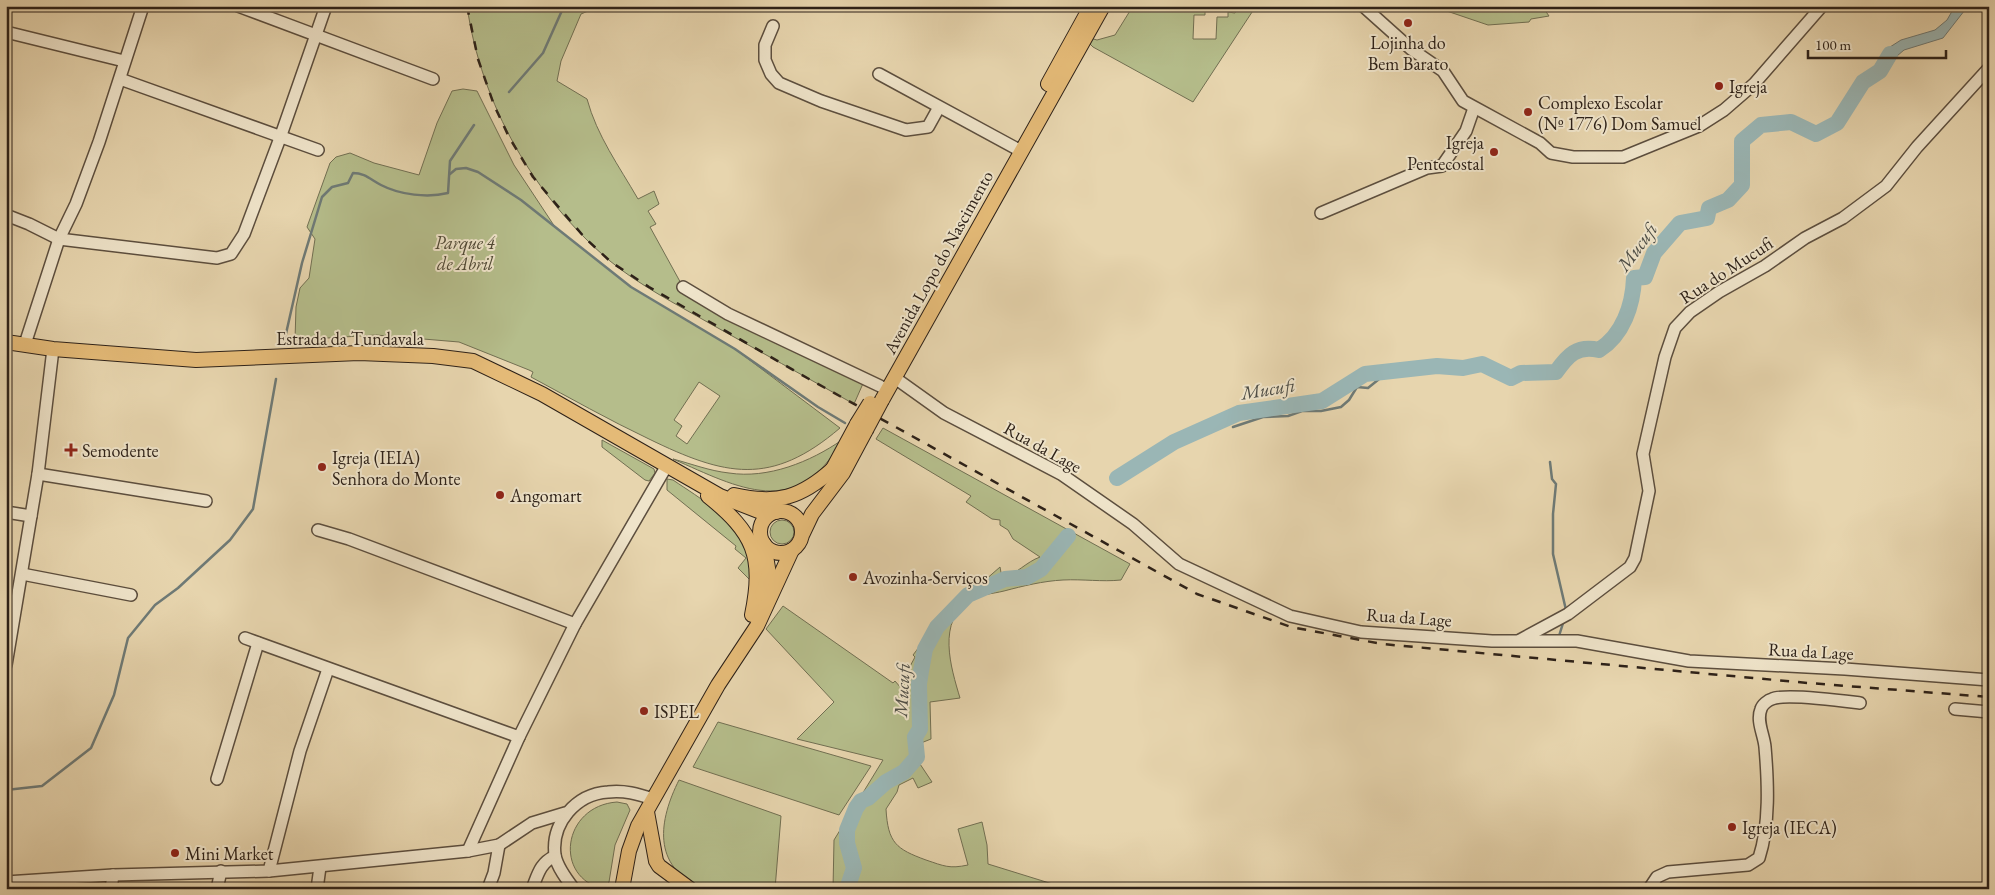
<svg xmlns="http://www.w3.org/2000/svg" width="1995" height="895" font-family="'EB Garamond',serif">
	<rect width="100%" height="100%" fill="#e7d5ae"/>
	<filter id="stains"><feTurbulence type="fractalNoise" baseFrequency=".004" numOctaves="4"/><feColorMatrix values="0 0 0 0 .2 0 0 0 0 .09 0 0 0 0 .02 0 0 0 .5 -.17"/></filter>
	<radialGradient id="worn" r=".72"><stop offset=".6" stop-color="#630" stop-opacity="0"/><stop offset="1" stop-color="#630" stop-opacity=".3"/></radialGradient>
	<g fill="#b5bd8b" stroke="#716f52" fill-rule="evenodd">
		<path d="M467,6H600L581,14L561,61L557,81L587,99C597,136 619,166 638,199L654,191L659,204L648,211L656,224L650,227L683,287L865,379L854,404C806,377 757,350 709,323C676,304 639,285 610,261C534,197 481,104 467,6Z"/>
		<path d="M1133,6H1205V15H1194L1193,39H1216L1217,17H1228V12L1235,13L1239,6H1244L1250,11L1256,6L1193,102L1093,47L1088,42L1090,38L1097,40L1115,35Z"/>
		<path d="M1432,6H1542L1549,16L1531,19L1529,22L1488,25Z"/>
		<path d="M463,89L477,91L514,165L555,227L631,287L735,349L840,428C771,487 725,476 649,439C609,420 570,398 531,377L533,372L529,370L459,342L376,335L295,340L296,307L300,288L309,278L315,239L307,227L330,163L336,157L350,153L374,163L419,175L437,123L452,91ZM699,382L720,396L687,444L676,436L682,426L674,420Z"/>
		<path d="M883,428L1130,564L1121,580C1102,582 1083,579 1063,580C1043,581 1023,586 1004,591C992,594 981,594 971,600C936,620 951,668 960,698L930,702L931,739L921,743L918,761L932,782L918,788L913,778L899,785L897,792L886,809C888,843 896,849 926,860C944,866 949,869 968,865L958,829L982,822L987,845L988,864L1059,886V889H1016V886L1004,889H833L834,840L883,760L797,739L834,702L766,629L783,606L893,683L895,681L901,688L903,685L901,683L915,657L913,655L961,592L968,595L1000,567L1002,578C1017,574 1026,562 1040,557L1013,539L1008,530L1000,525V520L992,519L966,502L971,496L876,439Z"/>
		<path d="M602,440L654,469L655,473L649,481L645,480L602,447Z"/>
		<path d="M842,440C797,521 739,488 673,459C692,464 710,471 729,473C768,479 810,462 842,440Z"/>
		<path d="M667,479L673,480C701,499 735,518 747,551C750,561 751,572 752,582L738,568L746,558L735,549L736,546L667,490Z"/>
		<circle cx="782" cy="532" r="12"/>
		<path d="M718,722L871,766L839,815L693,767Z"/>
		<path d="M679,780L781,816L775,889C761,889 712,893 702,888C651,866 659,820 679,780Z"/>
		<path d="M617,802L627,804L630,810L615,845L609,882L604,889C553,878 562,806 617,802Z"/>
	</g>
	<path fill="#9ab6b5" stroke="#6e7a76" d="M1955,6H1968L1943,38L1904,50L1897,56L1884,77L1874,70L1890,47L1901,40L1935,30L1947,20Z"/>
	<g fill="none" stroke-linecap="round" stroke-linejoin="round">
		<g stroke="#6e7a76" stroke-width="2.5">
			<path d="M509,92L543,53L564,6"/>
			<path d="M450,174L456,169L466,168L478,172L521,200L631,287L735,349L818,407L845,423"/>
			<path d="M285,338L302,263L322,197L332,187L348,183L353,173C365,173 371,180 381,185C400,195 428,198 448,193L450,161L474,125"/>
			<path d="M1233,427L1263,417L1288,416L1302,411H1321L1341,407L1349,400L1357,387L1368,388L1389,371"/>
			<path d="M1550,462L1552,479L1556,484L1553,514V554L1566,610"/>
			<path d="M1559,636L1564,620"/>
			<path d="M6,790L42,786L91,748L114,695L128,638L155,605L178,588L230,540L253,509L276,379"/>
		</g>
		<g stroke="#9ab6b5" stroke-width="16">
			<path d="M1117,478L1174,442L1239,413L1322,401L1365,374L1437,366L1463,368L1482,364L1511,378L1521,373L1556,372C1568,355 1577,345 1599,350C1623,335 1633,305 1634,278L1645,277L1654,253L1680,223L1707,218L1709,208L1728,200L1742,185V141L1761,125L1791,122L1816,134L1837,123L1863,82L1880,71L1890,54"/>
			<path d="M847,889L854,868L847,843V830L856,808L861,801L868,798L886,782L904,772L917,757L915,737L920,729L919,684L921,671L925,649L937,627L968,595L1005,579L1027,577L1041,569L1068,536"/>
		</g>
		<g stroke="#5c4e3e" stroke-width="14">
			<g id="minor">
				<path d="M238,6L433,79"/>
				<path d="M1363,6L1411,49L1443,71L1463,101L1540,143L1551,153L1573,157H1623L1699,126L1724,110L1754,84L1822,6"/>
				<path d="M773,26L765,45V60L771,74L779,83L821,101L906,130L928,127L938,109"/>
				<path d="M6,32L124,61"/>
				<path d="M879,74L1021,151"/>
				<path d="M120,79L318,150"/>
				<path d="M1321,213L1427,168L1442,166L1466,131L1474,108"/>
				<path d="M6,215L29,224L59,239L217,258L231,254L244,234L280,138L326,6"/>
				<path d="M683,287L728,314L880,386"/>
				<path d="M25,344L59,239L76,204L99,142L143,6"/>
				<path d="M895,378L944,413L1061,474L1133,524L1179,564L1290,616L1361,632L1492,641H1577L1689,661L1845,669L1989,680"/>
				<path d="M38,474L206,501"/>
				<path d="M6,512L31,516"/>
				<path d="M318,530L349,539L575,624"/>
				<path d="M22,574L131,595"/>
				<path d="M245,638L519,737"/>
				<path d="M1520,640L1568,614L1630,567L1635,558L1649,491L1643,454L1665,357L1675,328L1690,312L1719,292L1765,266L1805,238L1843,218L1886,186L1917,147L1989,68"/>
				<path d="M6,665L38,474L53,349"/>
				<path d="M1955,709L1989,712"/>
				<path d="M217,779L258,643"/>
				<path d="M468,851L519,737L575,624L666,467"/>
				<path d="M269,871L300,751L328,669"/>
				<path d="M6,882L113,875L269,871L468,851L499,845L532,823L565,813"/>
				<path d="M111,889L113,875"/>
				<path d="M217,889L221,871"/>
				<path d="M317,889L320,867"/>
				<path d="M488,889L494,873L499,845"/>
				<path d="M532,889C538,874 540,863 555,856"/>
				<path d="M574,889C567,880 557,867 555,855C551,823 576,794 608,792C624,790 638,794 653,799"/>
				<path d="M1649,889L1657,877L1668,872L1748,865L1759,858C1770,824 1768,782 1765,747C1764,735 1756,721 1761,709C1762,705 1768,700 1772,699C1785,693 1844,701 1860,703"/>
			</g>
		</g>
		<g stroke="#2d2118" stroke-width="16">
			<g id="major">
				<path d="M1048,84L1091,6"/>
				<path d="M6,342L53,349L196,360L359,353L433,356L473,361L542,394L720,496L761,512H776"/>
				<path d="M882,400L1103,6"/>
				<path d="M830,474L857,424"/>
				<path d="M734,495C777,505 801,498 834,468"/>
				<path d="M708,496C754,533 764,556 752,615"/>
				<circle cx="781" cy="532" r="21"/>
				<path d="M803,533L812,514L843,473L866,430"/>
				<path d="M762,594L769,574L764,544"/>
				<path d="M647,812L656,861L659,866L690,889"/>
				<path d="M622,889L629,851L638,826L718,685L757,626L792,550"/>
			</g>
		</g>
		<use href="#minor" stroke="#efe4ca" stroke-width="11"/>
		<use href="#major" stroke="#e4ba77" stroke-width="14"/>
		<path stroke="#2d2118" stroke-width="2.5" stroke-dasharray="9 9" stroke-linecap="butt" d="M467,6L478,59L494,105L509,137L533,177L585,238L611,262L649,287L809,379L1197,594L1291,627L1382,644L1808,683L1989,697"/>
		<g stroke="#2d2118" stroke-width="16" stroke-linecap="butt">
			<g id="major-bridge">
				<path d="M857,424L870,403"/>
				<path d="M866,430L882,400"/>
			</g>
		</g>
		<use href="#major-bridge" stroke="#e4ba77" stroke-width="14"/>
	</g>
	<g fill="#8f2418" stroke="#efe4ca" stroke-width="2">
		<circle cx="1408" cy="23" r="5"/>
		<circle cx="1719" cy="86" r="5"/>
		<circle cx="1528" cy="112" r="5"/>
		<circle cx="1494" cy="152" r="5"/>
		<path d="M68.5 442.5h5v5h5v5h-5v5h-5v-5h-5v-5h5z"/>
		<circle cx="322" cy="467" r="5"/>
		<circle cx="500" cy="495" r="5"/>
		<circle cx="853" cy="577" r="5"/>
		<circle cx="644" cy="711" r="5"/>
		<circle cx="1732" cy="827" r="5"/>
		<circle cx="175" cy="853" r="5"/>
	</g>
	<g text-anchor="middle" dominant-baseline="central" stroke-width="4" stroke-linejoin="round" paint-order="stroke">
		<g font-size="18" fill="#2d2118" stroke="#efe4ca" text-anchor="start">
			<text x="1408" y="42" text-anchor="middle">Lojinha do<tspan x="1408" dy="21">Bem Barato</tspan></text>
			<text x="1729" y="86">Igreja</text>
			<text x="1538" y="102">Complexo Escolar<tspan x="1538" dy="21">(Nº 1776) Dom Samuel</tspan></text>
			<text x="1484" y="142" text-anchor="end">Igreja<tspan x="1484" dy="21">Pentecostal</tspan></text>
			<text x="82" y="450">Semodente</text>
			<text x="332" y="457">Igreja (IEIA)<tspan x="332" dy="21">Senhora do Monte</tspan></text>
			<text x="510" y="495">Angomart</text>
			<text x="863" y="577">Avozinha-Serviços</text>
			<text x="654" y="711">ISPEL</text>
			<text x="1742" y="827">Igreja (IECA)</text>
			<text x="185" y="853">Mini Market</text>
		</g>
		<g font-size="18" font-style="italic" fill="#4f4835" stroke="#efe4ca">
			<text x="465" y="242">Parque 4<tspan x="465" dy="21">de Abril</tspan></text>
		</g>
		<g font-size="18" fill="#2d2118" stroke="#efe4ca">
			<text transform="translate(938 262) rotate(-61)">Avenida Lopo do Nascimento</text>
			<text transform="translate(1726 270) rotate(-33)">Rua do Mucufi</text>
			<text x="350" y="338">Estrada da Tundavala</text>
			<text transform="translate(1043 447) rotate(29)">Rua da Lage</text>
			<text transform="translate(1409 617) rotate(4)">Rua da Lage</text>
			<text transform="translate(1811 651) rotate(3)">Rua da Lage</text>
		</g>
		<g font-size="19" font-style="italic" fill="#4e4e47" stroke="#efe4ca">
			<text transform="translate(1637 247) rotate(-54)">Mucufi</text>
			<text transform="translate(1268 389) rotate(-9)">Mucufi</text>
			<text transform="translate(902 690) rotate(-87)">Mucufi</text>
		</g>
	</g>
	<rect width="1995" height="895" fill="none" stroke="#e7d5ae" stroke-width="25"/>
	<rect x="8" y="8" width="1980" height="880" fill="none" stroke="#2d2118" stroke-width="2.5"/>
	<rect x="12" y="12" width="1970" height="870" fill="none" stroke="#2d2118"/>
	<path d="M1808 50v8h138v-8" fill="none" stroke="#2d2118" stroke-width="2.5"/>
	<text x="1815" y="50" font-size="15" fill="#2d2118" stroke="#efe4ca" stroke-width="4" paint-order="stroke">100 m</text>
	<rect width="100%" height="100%" filter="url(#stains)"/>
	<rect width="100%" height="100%" fill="url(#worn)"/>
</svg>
